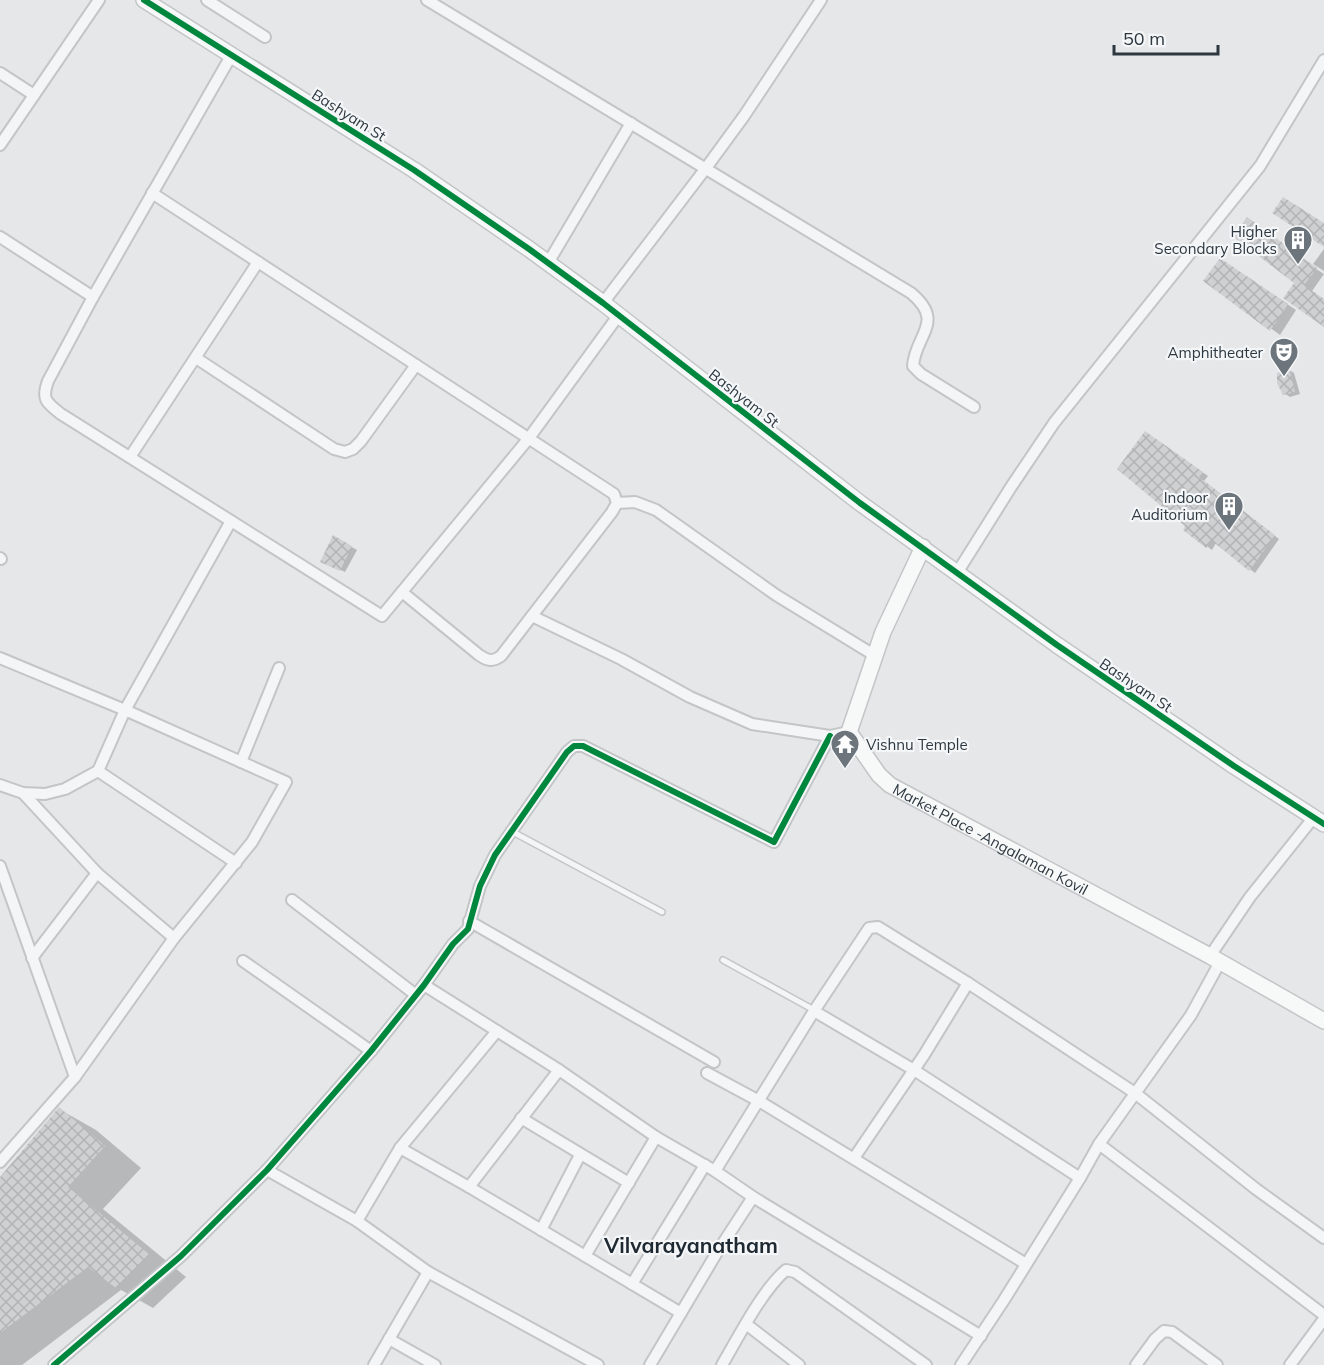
<svg xmlns="http://www.w3.org/2000/svg" width="1324" height="1365" font-family="Mulish,sans-serif">
	<defs>
		<pattern id="building-cross-hatch" width="8" height="8" patternUnits="userSpaceOnUse" patternTransform="scale(1.5)"><rect width="8" height="8" fill="#ced0d1"/><path d="M0 0l8 8M0 8l8-8" fill="none" stroke="#b1b3b5"/></pattern>
	</defs>
	<rect width="100%" height="100%" fill="#e5e7e9"/>
	<g fill="#0003">
		<path d="M1324,249V271L1313,264Z"/>
		<path d="M1229,265L1296,310L1280,335L1205,281Z"/>
		<path d="M1310,265L1324,274L1312,291L1324,300V325L1286,297Z"/>
		<path d="M1289,370L1294,373L1300,394L1290,397L1284,393Z"/>
		<path d="M1150,436L1208,476L1204,481L1279,539L1255,573L1216,543L1212,550L1185,530L1187,526Z"/>
		<path d="M334,537L357,550L345,572L327,564Z"/>
		<path d="M59,1109L96,1130L141,1168L103,1209L186,1277L153,1308L121,1290L22,1365H0V1180Z"/>
	</g>
	<g fill="url(#building-cross-hatch)">
		<path d="M1283,197L1324,223V247L1272,213Z"/>
		<path d="M1247,217L1317,268L1304,285L1324,299V327L1283,298L1294,283L1234,237Z"/>
		<path d="M1220,258L1288,304L1270,331L1203,281Z"/>
		<path d="M1289,368L1295,392L1283,395L1277,383V373Z"/>
		<path d="M1145,431L1203,472L1199,477L1275,535L1249,571L1211,540L1206,548L1183,530L1185,526L1117,469Z"/>
		<path d="M333,535L352,546L340,571L320,562Z"/>
		<path d="M59,1107L105,1146L68,1187L150,1255L116,1288L88,1267L0,1333V1177Z"/>
	</g>
	<g fill="none" stroke-linecap="round" stroke-linejoin="round">
		<g stroke="#c3c5c7" stroke-width="8">
			<g id="lane">
				<path d="M511,831L662,912"/>
				<path d="M723,960L814,1010"/>
			</g>
		</g>
		<g stroke="#c3c5c7" stroke-width="14">
			<g id="street">
				<path d="M207,0L265,37"/>
				<path d="M427,0L911,293C946,322 915,335 913,366L921,374L974,407"/>
				<path d="M0,73L34,95"/>
				<path d="M0,145L99,0"/>
				<path d="M152,193L614,494L617,503L612,512L501,656C492,662 488,661 479,655L402,592"/>
				<path d="M0,237L93,297L231,56"/>
				<path d="M548,263L631,123"/>
				<path d="M93,297L48,381C41,400 47,403 61,414L382,616L529,438L618,316"/>
				<path d="M603,303L706,168L744,116L821,0"/>
				<path d="M196,358L334,449L345,452L353,449L361,441L416,365"/>
				<path d="M130,457L258,262"/>
				<path d="M617,503L635,502L656,510L776,595L874,655"/>
				<path d="M0,558L1,559"/>
				<path d="M957,573L1011,487L1054,423L1260,166L1324,60"/>
				<path d="M532,616L621,659L690,697L752,724L830,736L849,732"/>
				<path d="M0,658L125,710L286,782L252,842L174,938L75,1077L0,1162"/>
				<path d="M241,762L279,668"/>
				<path d="M98,771L236,863"/>
				<path d="M0,785L23,793L45,794L65,789L98,771L125,710L231,521"/>
				<path d="M23,793L97,873L174,938"/>
				<path d="M0,866L75,1077"/>
				<path d="M292,900L416,995"/>
				<path d="M469,921L714,1062"/>
				<path d="M1210,956L1250,897L1314,817"/>
				<path d="M32,958L97,873"/>
				<path d="M243,961L371,1051"/>
				<path d="M424,985L559,1070L656,1137L715,1171"/>
				<path d="M814,1011L914,1070L1080,1178"/>
				<path d="M707,1073L759,1101L1026,1264"/>
				<path d="M521,1118L629,1183"/>
				<path d="M1099,1144L1324,1315"/>
				<path d="M400,1148L469,1187L681,1313"/>
				<path d="M854,1158L924,1055L968,983"/>
				<path d="M267,1170L357,1221L428,1272L374,1365"/>
				<path d="M469,1187L559,1070"/>
				<path d="M357,1221L400,1148L497,1031"/>
				<path d="M541,1230L580,1155"/>
				<path d="M585,1256L656,1137"/>
				<path d="M428,1272L598,1365"/>
				<path d="M632,1284L705,1165"/>
				<path d="M746,1324L799,1365"/>
				<path d="M981,1336L753,1197L715,1171L814,1011L869,928L878,927L968,983L1135,1093L1256,1189L1324,1238"/>
				<path d="M389,1339L435,1365"/>
				<path d="M54,1365L181,1256L267,1170L371,1051L424,985L453,944L468,929L480,886L495,855L567,752L574,746H583L774,842L830,736"/>
				<path d="M650,1365L716,1254L753,1197"/>
				<path d="M722,1365C738,1338 762,1290 786,1270L795,1272L926,1365"/>
				<path d="M961,1365L1004,1300L1080,1178L1099,1144L1191,1015L1220,962"/>
				<path d="M1136,1365L1155,1339L1164,1331L1172,1332L1217,1365"/>
				<path d="M1290,1365L1324,1319"/>
			</g>
		</g>
		<g stroke="#c3c5c7" stroke-width="18">
			<g id="secondary">
				<path d="M144,0L414,170L529,249L603,303L860,503L1057,645L1234,766L1324,824"/>
				<path id="s1" d="M923,547L883,632L849,732L879,775L890,785L1210,956L1324,1021"/>
			</g>
		</g>
		<use href="#lane" stroke="#f4f5f6" stroke-width="5"/>
		<use href="#street" stroke="#f4f5f6" stroke-width="10"/>
		<use href="#secondary" stroke="#f7f8f8" stroke-width="15"/>
		<g stroke="#f4f6f8" stroke-width="10">
			<g id="cycleway">
				<path d="M144,0L414,170L529,249L603,303L860,503L1057,645L1234,766L1324,824"/>
				<path d="M54,1365L181,1256L267,1170L371,1051L424,985L453,944L468,929L480,886L495,855L567,752L574,746H583L774,842L830,736"/>
			</g>
		</g>
		<use href="#cycleway" stroke="#00873e" stroke-width="6"/>
	</g>
	<defs>
		<g id="building-pin" transform="scale(1.5)"><path d="M0 17L-7.5 6A9.5 9.5 0 1 1 7.5 6Z" fill="#6d757c" stroke="#f4f6f8"/><path d="M-4-6H4V6H1V3H-1V6H-4ZM-2.5-4.3h1.7v1.8h-1.7ZM.8-4.3h1.7v1.8H.8ZM-2.5-1h1.7V.8h-1.7ZM.8-1h1.7V.8H.8Z" fill="#fff"/></g>
		<g id="theatre-pin" transform="scale(1.5)"><path d="M0 17L-7.5 6A9.5 9.5 0 1 1 7.5 6Z" fill="#6d757c" stroke="#f4f6f8"/><path d="M-5-5.5Q0-4 5-5.5V0Q5 5 0 6Q-5 5-5 0ZM-3.3-2.5H-1v1.5H-3.3ZM1-2.5H3.3v1.5H1ZM-2.8 1Q0 5.5 2.8 1Z" fill="#fff"/></g>
		<g id="temple-pin" transform="scale(1.5)"><path d="M0 17L-7.5 6A9.5 9.5 0 1 1 7.5 6Z" fill="#6d757c" stroke="#f4f6f8"/><path d="M0-6L5-2H3V0L6.5 2.5H4V6H1.5V3h-3V6H-4V2.5H-6.5L-3 0V-2H-5Z" fill="#fff"/></g>
	</defs>
	<g fill-rule="evenodd">
		<use href="#building-pin" x="1298" y="240"/>
		<use href="#theatre-pin" x="1284" y="352"/>
		<use href="#building-pin" x="1229" y="506"/>
		<use href="#temple-pin" x="845" y="744"/>
	</g>
	<g text-anchor="middle" dominant-baseline="central" stroke-width="4.5" stroke-linejoin="round" paint-order="stroke">
		<g font-size="15" fill="#2d3841" stroke="#f4f6f8">
			<text transform="translate(349 115) rotate(32)">Bashyam St</text>
			<text transform="translate(744 398) rotate(38)">Bashyam St</text>
			<text transform="translate(1136 685) rotate(34)">Bashyam St</text>
			<text stroke="none"><textPath href="#s1" startOffset="381">Market Place -Angalaman Kovil</textPath></text>
		</g>
		<g font-size="15" fill="#2d3841" stroke="#f4f6f8" text-anchor="end">
			<text x="1277" y="231">Higher<tspan x="1277" dy="17">Secondary Blocks</tspan></text>
			<text x="1263" y="352">Amphitheater</text>
			<text x="1208" y="497">Indoor<tspan x="1208" dy="17">Auditorium</tspan></text>
			<text x="866" y="744" text-anchor="start">Vishnu Temple</text>
		</g>
		<g font-size="21" font-weight="bold" fill="#1f2932" stroke="#f4f6f8">
			<text x="691" y="1245">Vilvarayanatham</text>
		</g>
	</g>
	<path d="M1114 45v9h104v-9" fill="none" stroke="#2d3841" stroke-width="3"/>
	<text x="1123" y="45" font-size="18" fill="#2d3841" stroke="#f4f6f8" stroke-width="4.5" paint-order="stroke">50 m</text>
</svg>
